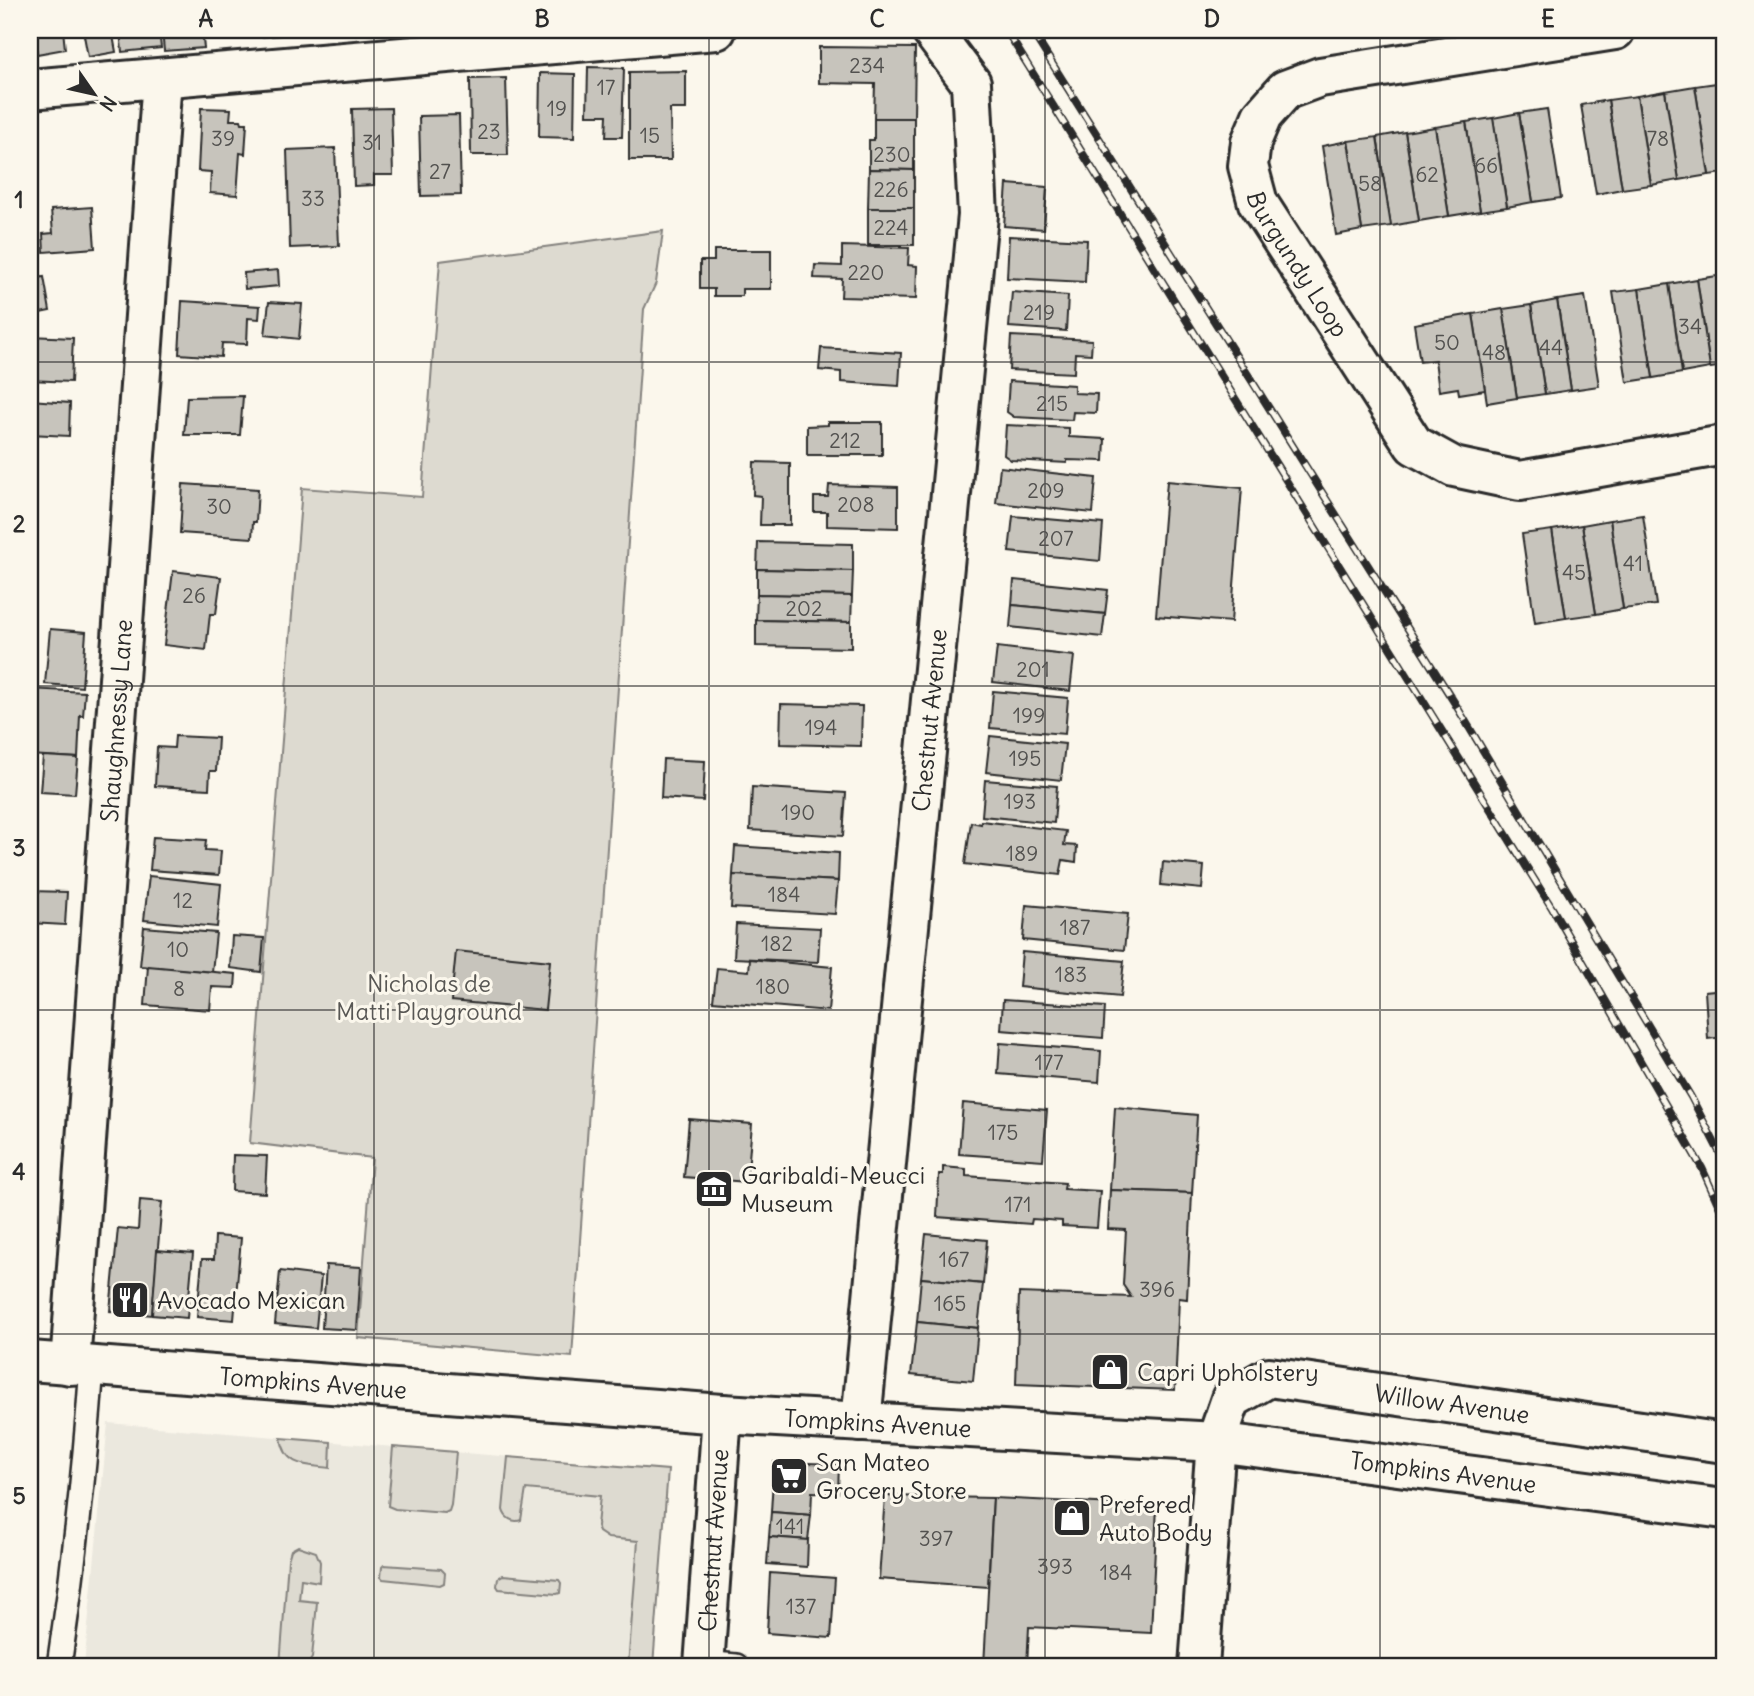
<svg xmlns="http://www.w3.org/2000/svg" width="1754" height="1696" font-family="Delius,sans-serif">
	<rect width="100%" height="100%" fill="#fbf7ec"/>
	<filter id="ink" filterUnits="userSpaceOnUse"><feTurbulence type="fractalNoise" baseFrequency=".0143" numOctaves="2"/><feDisplacementMap in="SourceGraphic" scale="14" xChannelSelector="R" yChannelSelector="G"/><feConvolveMatrix kernelMatrix="1 2 1 2 8 2 1 2 1" color-interpolation-filters="sRGB"/></filter>
	<g filter="url(#ink)">
		<path fill="#ebe8de" d="M108,1423L668,1470L653,1666H84Z"/>
		<g fill="#dddad0" stroke="#84827e" stroke-width="2">
			<path d="M663,231L656,283L644,309L572,1357L358,1338L372,1158L250,1143L302,488L422,497L440,261Z"/>
			<path d="M281,1438L331,1442L330,1468C306,1465 285,1467 281,1438Z"/>
			<path d="M393,1447L456,1452L451,1505L449,1511L445,1513L395,1509L388,1506Z"/>
			<path d="M508,1457L668,1470L653,1666H628L638,1541L608,1538L599,1532L597,1526L600,1496L526,1489L521,1520C513,1523 505,1518 503,1510Z"/>
			<path d="M298,1546L316,1552L320,1562L319,1582L301,1579L299,1600L317,1602L312,1658L307,1666H280L288,1560L291,1550Z"/>
			<path d="M384,1565L441,1569L445,1573L444,1583L440,1585L383,1579L381,1577L382,1567Z"/>
			<path d="M503,1575L559,1580L561,1583L560,1593L557,1594L499,1589L497,1586L498,1578Z"/>
		</g>
		<g fill="#c7c4bc" stroke="#2b2b2b" stroke-width="2">
			<path d="M34,30H63L65,49L37,54Z"/>
			<path d="M83,30H112L116,52L88,57Z"/>
			<path d="M120,30H159L161,48L122,52Z"/>
			<path d="M162,30H202L204,48L164,51Z"/>
			<path d="M257,30H293V34L257,37Z"/>
			<path d="M819,47L915,48L914,118H874L875,84L819,83Z"/>
			<path d="M588,67L624,68L622,137H606L607,115H587Z"/>
			<path d="M686,71V109H670L671,160H629V72Z"/>
			<path d="M540,73L575,74L574,138L539,137Z"/>
			<path d="M506,78L508,155H471L470,79Z"/>
			<path d="M1724,82V173L1709,175L1695,86Z"/>
			<path d="M1695,86L1709,175L1679,180L1665,91Z"/>
			<path d="M1665,91L1679,180L1651,185L1637,96Z"/>
			<path d="M1637,96L1651,185L1622,189L1608,100Z"/>
			<path d="M1608,100L1622,189L1596,194L1581,105Z"/>
			<path d="M201,108L231,109L230,120H241L242,123H247L245,154L240,153L237,195L210,193L211,172L198,171Z"/>
			<path d="M391,108L393,175H374V185L354,186L352,109Z"/>
			<path d="M1547,109L1561,198L1533,202L1519,113Z"/>
			<path d="M1519,113L1533,202L1507,207L1493,118Z"/>
			<path d="M459,115L461,195L421,196L419,116Z"/>
			<path d="M874,118H914V170L869,169V140H874Z"/>
			<path d="M1493,118L1507,207L1480,211L1466,122Z"/>
			<path d="M1466,122L1480,211L1449,216L1435,127Z"/>
			<path d="M1435,127L1449,216L1419,221L1405,132Z"/>
			<path d="M1405,132L1419,221L1391,226L1377,137Z"/>
			<path d="M1377,137L1391,226L1362,230L1348,141Z"/>
			<path d="M30,138H31L34,178H30Z"/>
			<path d="M1348,141L1362,230L1336,235L1322,146Z"/>
			<path d="M335,148L339,246L290,248L287,150Z"/>
			<path d="M869,169L914,170V208H868Z"/>
			<path d="M1007,184L1047,187L1044,229L1004,226Z"/>
			<path d="M92,207L95,248L44,252L43,234L53,233L51,210Z"/>
			<rect x="868" y="208" width="46" height="37"/>
			<path d="M1009,236L1087,240L1085,282L1007,278Z"/>
			<path d="M842,246L909,248L908,265L917,266L916,299L841,297L842,279L814,278L815,265L842,266Z"/>
			<path d="M714,250H771V289H742V296H714V289H700V261H714Z"/>
			<path d="M278,270L279,286L245,289L244,273Z"/>
			<path d="M1724,275V366L1710,368L1697,279Z"/>
			<path d="M44,277L50,311L30,315V279Z"/>
			<path d="M1697,279L1710,368L1682,373L1669,284Z"/>
			<path d="M1669,284L1682,373L1653,378L1639,289Z"/>
			<path d="M1639,289L1653,378L1627,382L1613,292Z"/>
			<path d="M1012,292L1068,296L1066,331L1009,327Z"/>
			<path d="M1585,296L1599,386L1571,390L1557,300Z"/>
			<path d="M1557,300L1571,390L1545,394L1531,305Z"/>
			<path d="M182,301L260,306L259,319L248,318L247,344L222,343L221,357L179,354Z"/>
			<path d="M269,302L302,304L299,339L265,335Z"/>
			<path d="M1531,305L1545,394L1517,398L1503,309Z"/>
			<path d="M1503,309L1517,398L1487,403L1473,314Z"/>
			<path d="M1473,314L1485,390L1459,394L1458,388L1439,391L1435,360L1420,362L1414,324Z"/>
			<path d="M30,336L73,338L71,382L30,380Z"/>
			<path d="M1011,336L1092,340L1091,354L1075,353L1074,373L1009,370Z"/>
			<path d="M821,348L901,353L899,386L841,382V372L819,370Z"/>
			<path d="M1009,381L1074,385V393L1097,394L1096,413L1073,412L1072,420L1014,417L1007,412Z"/>
			<path d="M243,396L240,435H184L187,397Z"/>
			<path d="M30,400L70,403L69,436L30,434Z"/>
			<path d="M828,422H882V455H807V426L828,425Z"/>
			<path d="M1006,425L1069,428V437L1105,439L1104,461L1067,460V463L1011,460L1004,455Z"/>
			<path d="M754,462L790,463V525H760L761,496L753,495Z"/>
			<path d="M1000,467L1096,478L1093,513L996,503Z"/>
			<path d="M1167,481L1242,488L1231,622L1156,616Z"/>
			<path d="M183,484L258,489L256,522H253L252,538L180,533Z"/>
			<path d="M829,485L898,487V528L827,526V512H814V497H828Z"/>
			<path d="M1643,515L1656,605L1623,609L1610,520Z"/>
			<path d="M1013,516L1103,524L1100,561L1009,552Z"/>
			<path d="M1610,520L1623,609L1596,614L1582,525Z"/>
			<path d="M1582,525L1596,614L1566,618L1552,530Z"/>
			<path d="M1552,530L1566,618L1535,623L1522,534Z"/>
			<path d="M758,542L853,544V571L757,569Z"/>
			<path d="M757,569L853,571L852,596L757,594Z"/>
			<path d="M173,571L221,577L216,614H210L206,650L164,645Z"/>
			<path d="M1014,580L1108,590L1105,614L1012,605Z"/>
			<path d="M757,594L852,596L851,622L756,620Z"/>
			<path d="M1012,605L1105,614L1102,637L1010,627Z"/>
			<path d="M756,620L851,622V648L756,646Z"/>
			<path d="M50,629L86,632L82,687L45,684Z"/>
			<path d="M997,647L1074,656L1070,691L993,682Z"/>
			<path d="M30,689L85,692L83,716L80,715L78,758L30,755Z"/>
			<path d="M993,691L1068,698L1065,734L990,728Z"/>
			<path d="M781,704L862,706L861,746L780,744Z"/>
			<path d="M175,736L218,738L216,771H210L209,789L155,786L157,747L174,748Z"/>
			<path d="M990,736L1065,744L1061,780L986,772Z"/>
			<path d="M43,756L78,758L75,794L40,792Z"/>
			<path d="M663,759L705,761L703,801L661,798Z"/>
			<path d="M985,780L1057,786L1054,823L982,816Z"/>
			<path d="M752,787L846,793L843,836L750,830Z"/>
			<path d="M981,821L1066,831L1064,845L1077,846L1076,862L1063,860L1060,875L965,864L971,822L981,824Z"/>
			<path d="M153,837L206,840L205,850L221,851L219,875L150,870Z"/>
			<path d="M735,846L839,853L838,881L733,875Z"/>
			<path d="M1163,862L1204,866L1202,889L1161,885Z"/>
			<path d="M733,875L838,881L835,914L731,908Z"/>
			<path d="M149,876L221,884L217,927L144,920Z"/>
			<path d="M31,891L67,892L65,925L30,923Z"/>
			<path d="M1026,905L1128,914L1124,950L1023,940Z"/>
			<path d="M736,924L820,928L818,962L734,958Z"/>
			<path d="M144,927L216,933L212,972L140,966Z"/>
			<path d="M232,936L264,938L261,972L230,968Z"/>
			<path d="M456,951L550,961L545,1010L451,1001Z"/>
			<path d="M1022,952L1124,961L1120,997L1019,987Z"/>
			<path d="M750,959L832,967L828,1011L713,1001L717,968L749,971Z"/>
			<path d="M148,966L236,974L235,988L212,987L210,1010L145,1005Z"/>
			<path d="M1724,989V1037L1708,1039L1705,991Z"/>
			<path d="M1003,1000L1105,1007L1103,1038L1001,1030Z"/>
			<path d="M1000,1043L1101,1051L1099,1082L998,1074Z"/>
			<path d="M963,1103L1047,1110L1043,1160L959,1154Z"/>
			<path d="M1115,1107L1197,1115L1192,1193L1110,1190Z"/>
			<path d="M689,1119L752,1124L747,1182L684,1177Z"/>
			<path d="M233,1155L267,1156L265,1193L232,1191Z"/>
			<path d="M943,1167L966,1169V1176L1065,1183L1064,1189L1100,1191L1097,1228L1062,1226V1221L1032,1219L1031,1224L937,1217L939,1174H943Z"/>
			<path d="M1110,1190L1192,1193L1187,1299L1179,1298L1175,1390L1016,1384L1019,1293L1131,1297L1123,1285L1126,1230L1108,1229Z"/>
			<path d="M140,1200L162,1202L152,1315L110,1311L118,1228L138,1230Z"/>
			<path d="M926,1234L987,1240L983,1284L921,1278Z"/>
			<path d="M215,1236L241,1238L234,1320L197,1317L202,1259H214Z"/>
			<path d="M157,1250L193,1253L187,1318L152,1315Z"/>
			<path d="M326,1265L361,1267L357,1330L322,1328Z"/>
			<path d="M280,1271L321,1276L316,1328L275,1324Z"/>
			<path d="M921,1278L983,1284L978,1328L917,1322Z"/>
			<path d="M917,1322L978,1328L973,1381L911,1375Z"/>
			<path d="M774,1462L839,1464L838,1493L812,1492L811,1515L771,1512Z"/>
			<path d="M885,1496L993,1498L988,1587L879,1579Z"/>
			<path d="M993,1498L1157,1506L1151,1633L1029,1627L1027,1666H984Z"/>
			<path d="M771,1512L811,1515L808,1540L769,1537Z"/>
			<path d="M769,1537L808,1540L807,1567L767,1564Z"/>
			<path d="M770,1573L835,1578L831,1638L767,1633Z"/>
		</g>
		<g fill="none" stroke-linecap="round" stroke-linejoin="round">
			<g stroke="#2b2b2b" stroke-width="28">
				<g id="lane">
					<path d="M704,1663L736,1666"/>
					<path d="M59,1666C74,1567 85,1466 92,1366"/>
				</g>
			</g>
			<g stroke="#2b2b2b" stroke-width="44">
				<g id="street">
					<path id="s1" d="M1615,30L1320,77L1285,90L1262,116L1251,142L1248,166L1258,203L1414,445L1454,467L1520,481L1724,445"/>
					<path d="M30,89L716,30"/>
					<path id="s2" d="M70,1365L162,78"/>
					<path id="s3" d="M861,1422L978,215L971,83L931,30"/>
					<path id="s4" d="M704,1666L722,1414"/>
					<path id="s5" d="M1199,1666L1216,1442L1231,1399L1269,1377L1724,1443"/>
				</g>
			</g>
			<g stroke="#2b2b2b" stroke-width="44">
				<g id="secondary">
					<path id="s6" d="M30,1361L722,1414L1216,1442L1724,1509"/>
				</g>
			</g>
			<use href="#lane" stroke="#fbf7ec" stroke-width="23"/>
			<use href="#street" stroke="#fbf7ec" stroke-width="38"/>
			<use href="#secondary" stroke="#fbf7ec" stroke-width="38"/>
			<g stroke="#2b2b2b" stroke-width="8">
				<g id="rail">
					<path d="M1006,30L1552,908L1702,1168L1724,1217"/>
					<path d="M1031,30L1454,702L1691,1097L1724,1161"/>
				</g>
			</g>
			<use href="#rail" stroke="#fbf7ec" stroke-width="5" stroke-dasharray="16" stroke-linecap="butt"/>
		</g>
	</g>
	<path fill="none" stroke="#2b2b2b" stroke-width="2" stroke-opacity="0.55" d="M374,30V1666M709,30V1666M1045,30V1666M1380,30V1666M30,362H1724M30,686H1724M30,1010H1724M30,1334H1724"/>
	<defs>
		<g id="museum-square" transform="scale(2.0125)"><rect x="-9" y="-9" width="18" height="18" rx="4" fill="#2b2b2b" stroke="#fbf7ec"/><path d="M0-6L6-3V-2H-6V-3ZM-5-1h2V3h-2ZM-1-1h2V3h-2ZM3-1h2V3H3ZM-6 4H6V6H-6Z" fill="#fff"/></g>
		<g id="restaurant-square" transform="scale(2.0125)"><rect x="-9" y="-9" width="18" height="18" rx="4" fill="#2b2b2b" stroke="#fbf7ec"/><path d="M-5-6h1v4h1v-4h1v4h1v-4h1v5L-1.5 .5V6h-2V.5L-5-1ZM5-6V6H3V1.5H1.5Q1.5-4 5-6Z" fill="#fff"/></g>
		<g id="shop-square" transform="scale(2.0125)"><rect x="-9" y="-9" width="18" height="18" rx="4" fill="#2b2b2b" stroke="#fbf7ec"/><path d="M-5-2.5h2.3a2.7 3.5 0 0 1 5.4 0H5L5.5 6h-11ZM-1.5-2.5h3a1.5 2.3 0 0 0-3 0Z" fill="#fff"/></g>
		<g id="supermarket-square" transform="scale(2.0125)"><rect x="-9" y="-9" width="18" height="18" rx="4" fill="#2b2b2b" stroke="#fbf7ec"/><path d="M-6-5.5h2.5l.6 2H6L4.5 2H-2.5L-4.4-4H-6ZM-1.5 3.2a1.3 1.3 0 1 0 .1 0ZM3 3.2a1.3 1.3 0 1 0 .1 0Z" fill="#fff"/></g>
	</defs>
	<g fill-rule="evenodd">
		<use href="#museum-square" x="714" y="1189"/>
		<use href="#restaurant-square" x="130" y="1300"/>
		<use href="#shop-square" x="1110" y="1372"/>
		<use href="#supermarket-square" x="789" y="1476"/>
		<use href="#shop-square" x="1072" y="1518"/>
	</g>
	<g text-anchor="middle" dominant-baseline="central" stroke-width="6" stroke-linejoin="round" paint-order="stroke">
		<g font-size="21" fill="#52514f">
			<text x="867" y="65">234</text>
			<text x="606" y="87">17</text>
			<text x="557" y="108">19</text>
			<text x="489" y="131">23</text>
			<text x="650" y="135">15</text>
			<text x="223" y="138">39</text>
			<text x="1658" y="138">78</text>
			<text x="372" y="142">31</text>
			<text x="892" y="154">230</text>
			<text x="1486" y="165">66</text>
			<text x="440" y="171">27</text>
			<text x="1427" y="174">62</text>
			<text x="1370" y="183">58</text>
			<text x="891" y="189">226</text>
			<text x="313" y="198">33</text>
			<text x="891" y="227">224</text>
			<text x="866" y="272">220</text>
			<text x="1039" y="312">219</text>
			<text x="1690" y="326">34</text>
			<text x="1447" y="342">50</text>
			<text x="1551" y="347">44</text>
			<text x="1494" y="352">48</text>
			<text x="1052" y="403">215</text>
			<text x="845" y="440">212</text>
			<text x="1046" y="490">209</text>
			<text x="856" y="504">208</text>
			<text x="219" y="506">30</text>
			<text x="1056" y="538">207</text>
			<text x="1633" y="563">41</text>
			<text x="1574" y="572">45</text>
			<text x="194" y="595">26</text>
			<text x="804" y="608">202</text>
			<text x="1033" y="669">201</text>
			<text x="1029" y="715">199</text>
			<text x="821" y="727">194</text>
			<text x="1025" y="758">195</text>
			<text x="1020" y="801">193</text>
			<text x="798" y="812">190</text>
			<text x="1022" y="853">189</text>
			<text x="784" y="894">184</text>
			<text x="183" y="900">12</text>
			<text x="1075" y="927">187</text>
			<text x="777" y="943">182</text>
			<text x="178" y="949">10</text>
			<text x="1071" y="974">183</text>
			<text x="773" y="986">180</text>
			<text x="179" y="988">8</text>
			<text x="1049" y="1062">177</text>
			<text x="1003" y="1132">175</text>
			<text x="1018" y="1204">171</text>
			<text x="954" y="1259">167</text>
			<text x="1157" y="1289">396</text>
			<text x="950" y="1303">165</text>
			<text x="790" y="1526">141</text>
			<text x="936" y="1538">397</text>
			<text x="1055" y="1566">393</text>
			<text x="1116" y="1572">184</text>
			<text x="801" y="1606">137</text>
		</g>
		<g font-size="24" fill="#2b2b2b" stroke="#fbf7ec">
			<text stroke="none"><textPath href="#s1" startOffset="534">Burgundy Loop</textPath></text>
			<text stroke="none"><textPath href="#s3" startOffset="705">Chestnut Avenue</textPath></text>
			<text stroke="none"><textPath href="#s2" startOffset="646">Shaughnessy Lane</textPath></text>
			<text stroke="none"><textPath href="#s6" startOffset="284">Tompkins Avenue</textPath></text>
			<text stroke="none"><textPath href="#s5" startOffset="499">Willow Avenue</textPath></text>
			<text stroke="none"><textPath href="#s6" startOffset="850">Tompkins Avenue</textPath></text>
			<text stroke="none"><textPath href="#s6" startOffset="1418">Tompkins Avenue</textPath></text>
			<text stroke="none"><textPath href="#s4" startOffset="126">Chestnut Avenue</textPath></text>
		</g>
		<g font-size="24" fill="#585754" stroke="#fbf7ec">
			<text x="429" y="983">Nicholas de<tspan x="429" dy="28">Matti Playground</tspan></text>
		</g>
		<g font-size="24" fill="#2b2b2b" stroke="#fbf7ec" text-anchor="start">
			<text x="741" y="1175">Garibaldi-Meucci<tspan x="741" dy="28">Museum</tspan></text>
			<text x="157" y="1300">Avocado Mexican</text>
			<text x="1137" y="1372">Capri Upholstery</text>
			<text x="816" y="1462">San Mateo<tspan x="816" dy="28">Grocery Store</tspan></text>
			<text x="1099" y="1504">Prefered<tspan x="1099" dy="28">Auto Body</tspan></text>
		</g>
	</g>
	<rect width="1754" height="1696" fill="none" stroke="#fbf7ec" stroke-width="77"/>
	<g transform="translate(94 94) rotate(124)" stroke="#fbf7ec" stroke-width="5" paint-order="stroke">
	<path d="M0-5L12 26L0 18L-12 26Z" fill="#2b2b2b"/>
	<text y="-10" font-size="19" font-weight="bold" text-anchor="middle" fill="#2b2b2b">N</text>
	</g>
	<rect x="38" y="38" width="1678" height="1620" fill="none" stroke="#2b2b2b" stroke-width="2.5"/>
	<g font-size="23" text-anchor="middle" font-weight="bold" fill="#2b2b2b">
		<text x="206" y="27">A</text>
		<text x="542" y="27">B</text>
		<text x="877" y="27">C</text>
		<text x="1212" y="27">D</text>
		<text x="1548" y="27">E</text>
		<text x="19" y="208">1</text>
		<text x="19" y="532">2</text>
		<text x="19" y="856">3</text>
		<text x="19" y="1180">4</text>
		<text x="19" y="1504">5</text>
	</g>
</svg>
